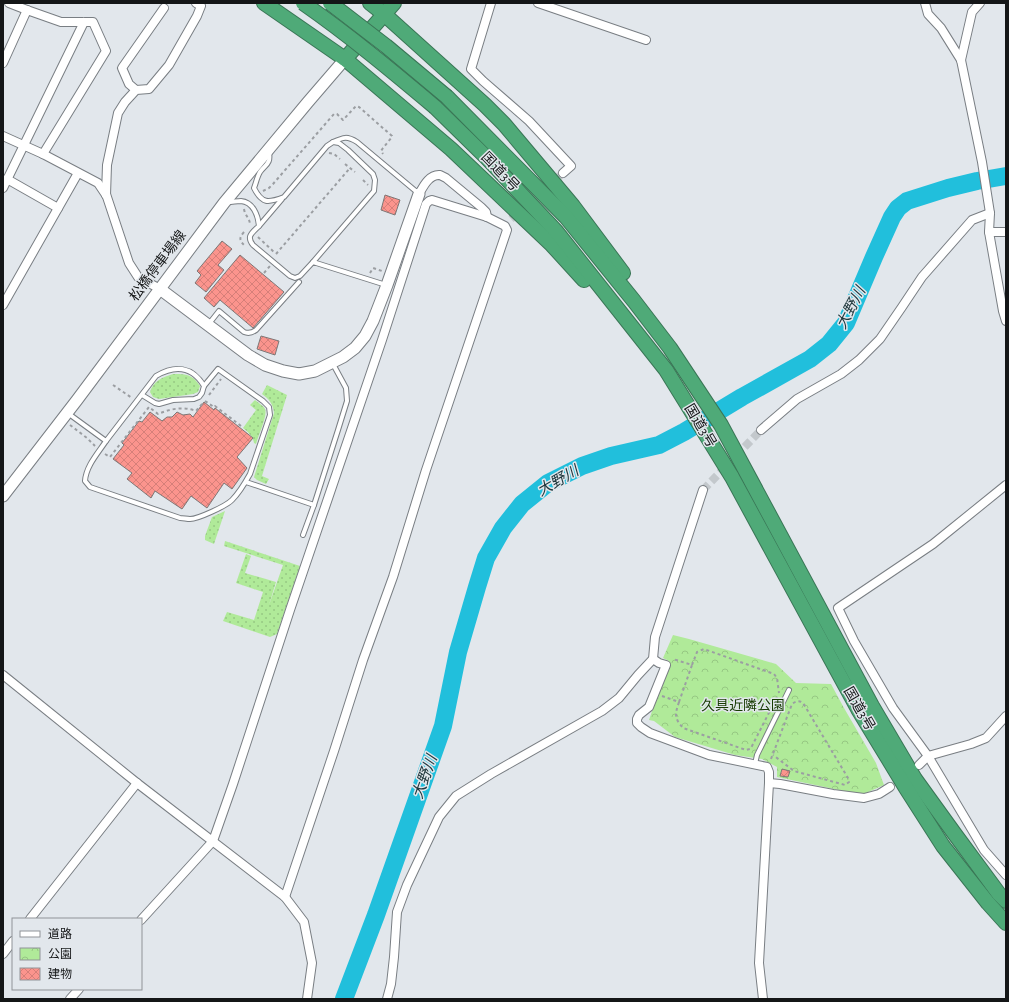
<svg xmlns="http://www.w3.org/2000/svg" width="1009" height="1002" font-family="'Alegreya Sans','Noto Sans JP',sans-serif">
	<defs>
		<pattern id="grass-dots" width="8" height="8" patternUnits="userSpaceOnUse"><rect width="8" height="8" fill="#b0ea99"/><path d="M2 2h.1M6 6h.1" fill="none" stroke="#96c883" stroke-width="1.8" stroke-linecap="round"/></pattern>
		<pattern id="park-crowns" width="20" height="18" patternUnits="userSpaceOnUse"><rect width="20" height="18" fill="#b0ea99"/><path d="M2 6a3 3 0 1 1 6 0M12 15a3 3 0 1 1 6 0" fill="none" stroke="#96c883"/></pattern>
		<pattern id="building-cross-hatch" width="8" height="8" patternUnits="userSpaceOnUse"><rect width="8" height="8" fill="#fb948d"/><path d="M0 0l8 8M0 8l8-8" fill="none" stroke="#d67f79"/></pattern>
	</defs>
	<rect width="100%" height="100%" fill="#e2e7ec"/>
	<g fill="url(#grass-dots)">
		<path d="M173,374C186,374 192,374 200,386L198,392L193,394L159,399L153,397L150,392C153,381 163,377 173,374Z"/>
		<path d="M267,385L287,395L262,476L269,479L266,484L257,480L254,477L274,413C273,404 269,399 262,394Z"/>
		<path d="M255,400C258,403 263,405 265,409C268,415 258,436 256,444L254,443C253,436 248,432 243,428L256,410L250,405Z"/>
		<path d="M225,511L214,544L205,540V536L212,517Z"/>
		<path d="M225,541L300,566L277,634L270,637L223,621L227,612L254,620L263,592L236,583L246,554L251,556L245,573L276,582L269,605L283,565L224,546Z"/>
	</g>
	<path fill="url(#park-crowns)" d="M673,635L689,639L776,664L796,683L831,684L844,708L876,763L884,785L866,793H853L777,777V767L762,759L735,755L675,737L654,721L649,720L669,661L663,658Z"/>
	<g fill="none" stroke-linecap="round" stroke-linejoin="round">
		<path stroke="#21bfdc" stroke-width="18" d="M344,999L376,915L443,726L458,652L477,587L486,558L503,528L522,504L548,483L582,466L611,456L659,445L684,432L742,397L810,359L829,344L846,323L874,257L892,217L898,208L907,201L948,188L977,181L1006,176"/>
	</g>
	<g fill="url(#building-cross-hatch)" stroke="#7e7776">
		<path d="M385,195L400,200L395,215L381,210Z"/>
		<path d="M222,241L232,249L218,265L224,270L206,292L195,283L201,275L197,271Z"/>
		<path d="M240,255L284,292L253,328L220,300L214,307L204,298Z"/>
		<path d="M261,336L279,341L275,355L257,349Z"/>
		<path d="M204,402L214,410L215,408L253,438L237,457L247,468L232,489L224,483L207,508L191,496L182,509L155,491L151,498L127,479L132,473L113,459L124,445L122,443L139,421L142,422L150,412L162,421L167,417H172L177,412L183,415L190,414L193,417Z"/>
		<path d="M782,769L790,771L788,777L780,776Z"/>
	</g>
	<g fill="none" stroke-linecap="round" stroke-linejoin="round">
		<g stroke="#c3c8cc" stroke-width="8" stroke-dasharray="8 4" stroke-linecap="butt">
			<path d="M511,219L563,173"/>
			<path d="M703,490L761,430"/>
		</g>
		<g stroke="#797e83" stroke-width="6">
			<g id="lane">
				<path d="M333,142C344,137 347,136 357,142L418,193"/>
				<path d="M269,152C271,164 266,164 260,172C257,177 256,183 254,188C262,204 268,203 284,197L327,146L333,142L339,143L348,150L373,174L375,180L374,191L313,262"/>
				<path d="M228,202C232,202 237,201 241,201C253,202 258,215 259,226C252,233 246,236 253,245L290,276L295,278L300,276L313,262L386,285"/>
				<path d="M259,226L282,199"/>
				<path d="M208,325L219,311L244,332C249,334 252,333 256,330L299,282"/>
				<path d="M69,414L106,441L156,376C175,365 192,366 204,386L202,393L199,397L194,399L173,400L159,404L155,403L142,395"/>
				<path d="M106,441C98,453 86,466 85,481L90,487L180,518C183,518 187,519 190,519C198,519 226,506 232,500C239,493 245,483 250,474L270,415L269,407L263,401L218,369L204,386"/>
				<path d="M246,482L314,505L338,430L347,401L346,388L333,364"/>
				<path d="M303,535L314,505"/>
				<path d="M755,764L757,755L789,690"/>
			</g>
		</g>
		<g stroke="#797e83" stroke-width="10">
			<g id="street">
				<path d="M9,3L27,10"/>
				<path d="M491,3L471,69L483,81L529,121L571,166L563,173"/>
				<path d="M538,3L646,40"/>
				<path d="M925,3L928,14L941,28L961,60L982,162L990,213L989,232L995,266L1003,311L1006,321"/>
				<path d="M961,60L972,12L980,3"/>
				<path d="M3,63L27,10L61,22H93L106,51L43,154L98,183L106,195"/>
				<path d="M136,90L129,84L122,68L164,8"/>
				<path d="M3,136L43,154"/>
				<path d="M7,179L58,208"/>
				<path d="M3,188L84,22"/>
				<path d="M106,194L129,263L138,277L160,289"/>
				<path d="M419,194C423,187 429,174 440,175C442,176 444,177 446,178L481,207L486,212L487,217"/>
				<path d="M106,195L107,165L118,113L125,102L136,90L149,89L169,65L197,16L201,6L196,3"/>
				<path d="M989,232H1006"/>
				<path d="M3,305L78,173"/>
				<path d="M761,430L797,399L841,374L859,360L880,339L902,307L922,277L972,220L990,213"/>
				<path d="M1006,485L933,544L838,608L854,641L893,708L928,756L984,850L1006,875"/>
				<path d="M653,659L659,663L666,665L649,707L639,715L637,719V723L641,727L650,733L709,755L767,767L769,772V783L759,963L763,999"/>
				<path d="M3,675L137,783L285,897L304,922L312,963L307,999"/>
				<path d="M919,765L928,756L971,744L986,738L1006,716"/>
				<path d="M769,783L780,784L833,794L864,798L879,794L890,787"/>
				<path d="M30,919L137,783"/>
				<path d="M141,920L213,841L233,784L290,610L382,340L426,204L429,201L432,200L487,217L505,226L507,230L426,470L393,577L363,660L334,751L285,897"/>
				<path d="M3,954L13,941"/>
				<path d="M70,999L79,989"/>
				<path d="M387,999L391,984L394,957L397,912L407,885L439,817L456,796L491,774L602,711L619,698L638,675L653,659L655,637L703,490"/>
			</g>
		</g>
		<g stroke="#797e83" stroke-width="13">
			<g id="secondary">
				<path d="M160,289L248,355L265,365L283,371L299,374L315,371L343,357L355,348L365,336L373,321L387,285L419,194"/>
				<path d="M3,496L77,400L224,203L308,102L345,59"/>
			</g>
		</g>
		<g stroke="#3a7656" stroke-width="16">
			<g id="highway">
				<path d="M264,3L345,59L451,149L552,245L584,280"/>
				<path d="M370,3L384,14L485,105L504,124L573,206L623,273"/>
				<path d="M345,59L394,3"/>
				<path d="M447,97L566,217L634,301L670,348L721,425L872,706L915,779L954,833L999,894L1006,901"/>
				<path d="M435,107L486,157L556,231L666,370L732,477L858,709L906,788L943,846L988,903L1006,923"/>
			</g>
		</g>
		<g stroke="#9b9ea2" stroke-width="2" stroke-dasharray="3 3" stroke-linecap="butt">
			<path d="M329,153L334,154L340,159"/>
			<path d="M345,164L355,172"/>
			<path d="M363,180L368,185"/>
			<path d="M263,191L269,188L273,184L334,114H337L343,120L356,106L359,107L392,136V137L383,148L381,151L383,154"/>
			<path d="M244,209C245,216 250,218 250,225"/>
			<path d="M244,232C239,238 239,240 245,246"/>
			<path d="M258,237L259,238L275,253"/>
			<path d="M276,254L350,168"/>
			<path d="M264,273L270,266"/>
			<path d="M370,273L373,268L382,271"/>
			<path d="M113,385L132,398"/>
			<path d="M209,395L221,379"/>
			<path d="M205,401L214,407L215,406L241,426"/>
			<path d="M70,425L87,438L95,446"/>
			<path d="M105,454L110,457L149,407L158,414C170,409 183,406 196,411L203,403"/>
			<path d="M692,665L697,652L704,649L774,674L777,678L779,693"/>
			<path d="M662,696L679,702L692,665L673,659"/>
			<path d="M679,702C675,714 674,718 683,728L746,750L750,749L752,746L777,697"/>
			<path d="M771,759L792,704C796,701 799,700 803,703L848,778L849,782L845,785L794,771L773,755"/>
		</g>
		<use href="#lane" stroke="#fff" stroke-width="4"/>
		<use href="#street" stroke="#fff" stroke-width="8"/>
		<use href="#secondary" stroke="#fff" stroke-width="11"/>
		<use href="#highway" stroke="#4faa78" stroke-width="14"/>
		<g stroke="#3a7656" stroke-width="16" stroke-linecap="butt">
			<g id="highway-bridge">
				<path d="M303,3C349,35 392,71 435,107"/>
				<path d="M330,3L386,46L447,97"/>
			</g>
		</g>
		<use href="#highway-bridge" stroke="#4faa78" stroke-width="14"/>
	</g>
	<g text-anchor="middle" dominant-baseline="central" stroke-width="3" stroke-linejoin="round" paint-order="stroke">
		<g font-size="14" fill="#141617" stroke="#e2e7ec">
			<text transform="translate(500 172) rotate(46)">国道3号</text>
			<text transform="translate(158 266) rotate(-53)">松橋停車場線</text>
			<text transform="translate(700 426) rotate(59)">国道3号</text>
			<text transform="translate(859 709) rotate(60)">国道3号</text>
		</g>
		<g font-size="14" fill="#183c03" stroke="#e2e7ec">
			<text x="743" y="706">久具近隣公園</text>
		</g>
		<g font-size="15" font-style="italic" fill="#20383d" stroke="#e2e7ec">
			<text transform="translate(851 308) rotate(-62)">大野川</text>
			<text transform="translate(558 481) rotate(-30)">大野川</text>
			<text transform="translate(425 777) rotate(-70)">大野川</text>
		</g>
	</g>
	<rect width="1009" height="1002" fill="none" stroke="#141617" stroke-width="8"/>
	<rect x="12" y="918" width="130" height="72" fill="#e2e7ec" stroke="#909397"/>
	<rect x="20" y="931" width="20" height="6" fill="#ffffff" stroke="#909397"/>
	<text x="48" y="938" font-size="12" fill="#141617">道路</text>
	<rect x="20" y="948" width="20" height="12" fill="url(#park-crowns)" stroke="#909397"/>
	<text x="48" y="958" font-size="12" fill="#141617">公園</text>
	<rect x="20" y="968" width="20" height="12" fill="url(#building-cross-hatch)" stroke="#909397"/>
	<text x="48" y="978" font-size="12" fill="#141617">建物</text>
</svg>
